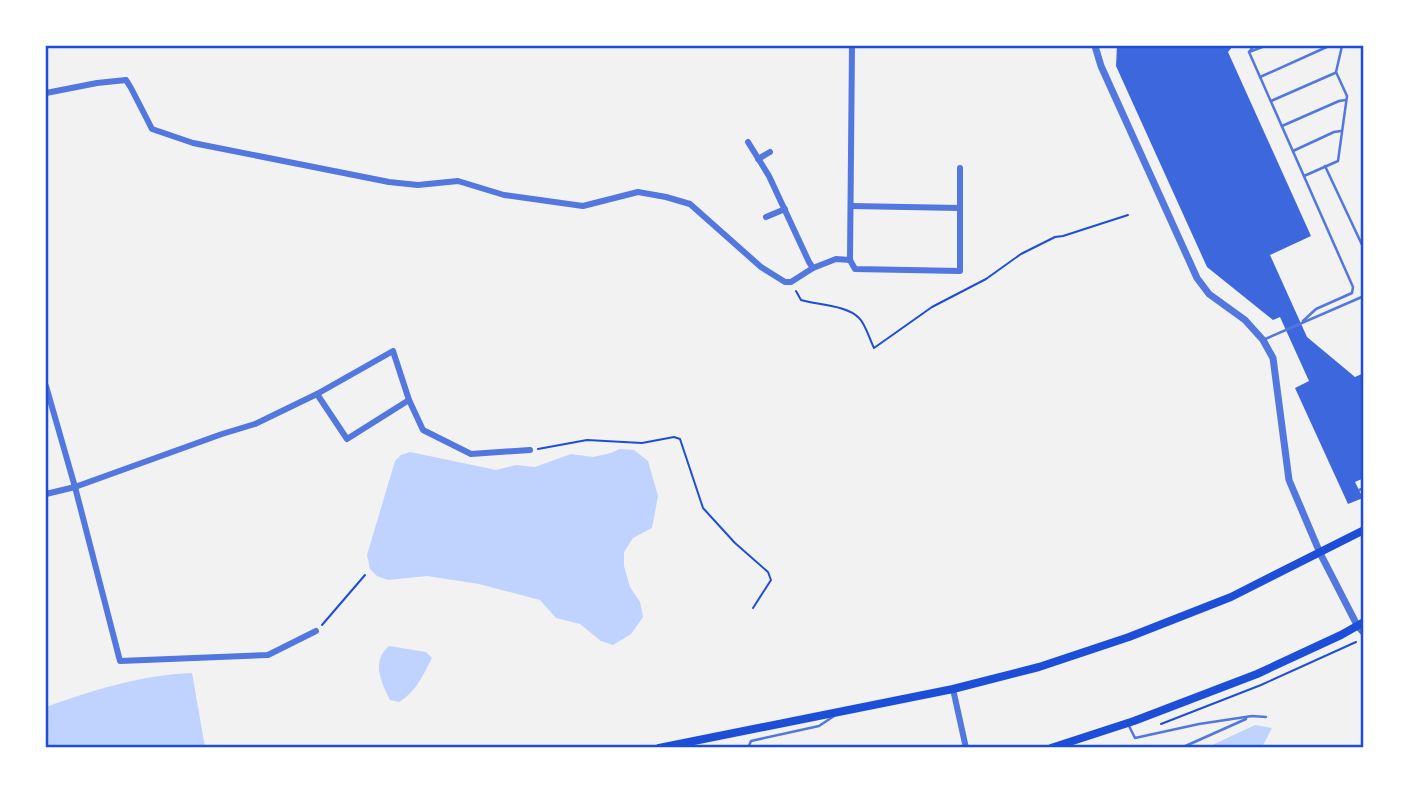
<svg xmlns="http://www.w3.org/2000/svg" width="1409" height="793" font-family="'PT Sans',sans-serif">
	<rect width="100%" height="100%" fill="#f2f2f2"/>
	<g fill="#bfd3fe">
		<path d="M619,449L634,450L648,461L658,496L652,528L633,538L624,552V566L630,587L640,602L643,617L631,634L613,645L601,641L580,624L556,618L540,600L479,584L427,576L388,580L377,576L370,569L367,555L395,461L401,455L410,452L496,470L516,465L535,467L571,454L593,457L611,453Z"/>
		<path d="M389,646L426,652L432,658C423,675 416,692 399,702L390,700C381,682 371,661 389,646Z"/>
		<path d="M192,673L205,747H46V707C93,690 141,675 192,673Z"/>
		<path d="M1255,725L1272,728L1262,747H1208Z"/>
	</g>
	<path fill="#3d67dc" d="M1117,46H1233L1228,52L1311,236L1270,255L1307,337L1355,377L1364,373V478L1355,482L1363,498L1348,504L1295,388L1309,381L1280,317L1273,320L1207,267L1116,66Z"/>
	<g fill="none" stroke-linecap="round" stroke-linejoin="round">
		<g stroke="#1d4ed8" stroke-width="2">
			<path d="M796,291L801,300C817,305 847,305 859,318C865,323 870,340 874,348L932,307L986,279L1021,254L1055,237L1063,236L1128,215"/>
			<path d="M538,449L587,440L642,443L674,437L680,439L703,508L735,543L768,572L771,580L753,608"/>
			<path d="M322,625L365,575"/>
			<path d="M1161,724L1261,685L1356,642"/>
		</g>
		<g stroke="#5277de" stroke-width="2.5">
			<path d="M1265,46L1249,52L1353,287L1352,293L1316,309L1303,321"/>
			<path d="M1249,52L1254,46"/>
			<path d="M1260,77L1329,46"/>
			<path d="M1271,101L1335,73"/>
			<path d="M1282,126L1339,101L1346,100"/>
			<path d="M1293,151L1334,132L1341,131"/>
			<path d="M1325,166L1364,249"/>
			<path d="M1304,176L1338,161L1347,96L1336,72L1342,46"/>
			<path d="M1263,340L1364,296"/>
			<path d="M1359,490L1364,488"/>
			<path d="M1129,726L1135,738L1199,724L1252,716L1266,717"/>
			<path d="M748,748L751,741L819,726L834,716"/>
			<path d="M1181,748L1246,719"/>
		</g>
		<g stroke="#5277de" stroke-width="6">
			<path d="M852,46L850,260L855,269L960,271V168"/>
			<path d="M46,93L97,83L126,80L131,88L152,129L193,143L389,182L418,185L458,181L504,195L583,206L638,192L666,197L690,204L761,267L785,282H791L813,268L836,259L850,260"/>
			<path d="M748,142L769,176L809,262L813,268"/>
			<path d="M758,159L770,152"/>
			<path d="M851,206L960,208"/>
			<path d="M766,217L785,209"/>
			<path d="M46,386L75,487L120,661L268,655L316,631"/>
			<path d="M317,394L347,439L409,400"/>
			<path d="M46,494L75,487L222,434L255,424L317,394L393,351L409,400L423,430L471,454L530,450"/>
			<path d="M953,689L966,748"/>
		</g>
		<path stroke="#5277de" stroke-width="7" d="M1095,46L1101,66L1197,278L1209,294L1245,320L1263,340L1273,358L1289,480L1320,553L1357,625L1364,633"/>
		<g stroke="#1d4ed8" stroke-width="8">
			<path d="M659,748L953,689L1039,667L1129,637L1231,597L1364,530"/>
			<path d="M1051,748L1134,721L1257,674L1341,635L1364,622"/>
		</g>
	</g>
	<rect width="1409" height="793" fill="none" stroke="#ffffff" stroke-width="94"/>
	<rect x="47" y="47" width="1315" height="699" fill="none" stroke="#1d4ed8" stroke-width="2.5"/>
</svg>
